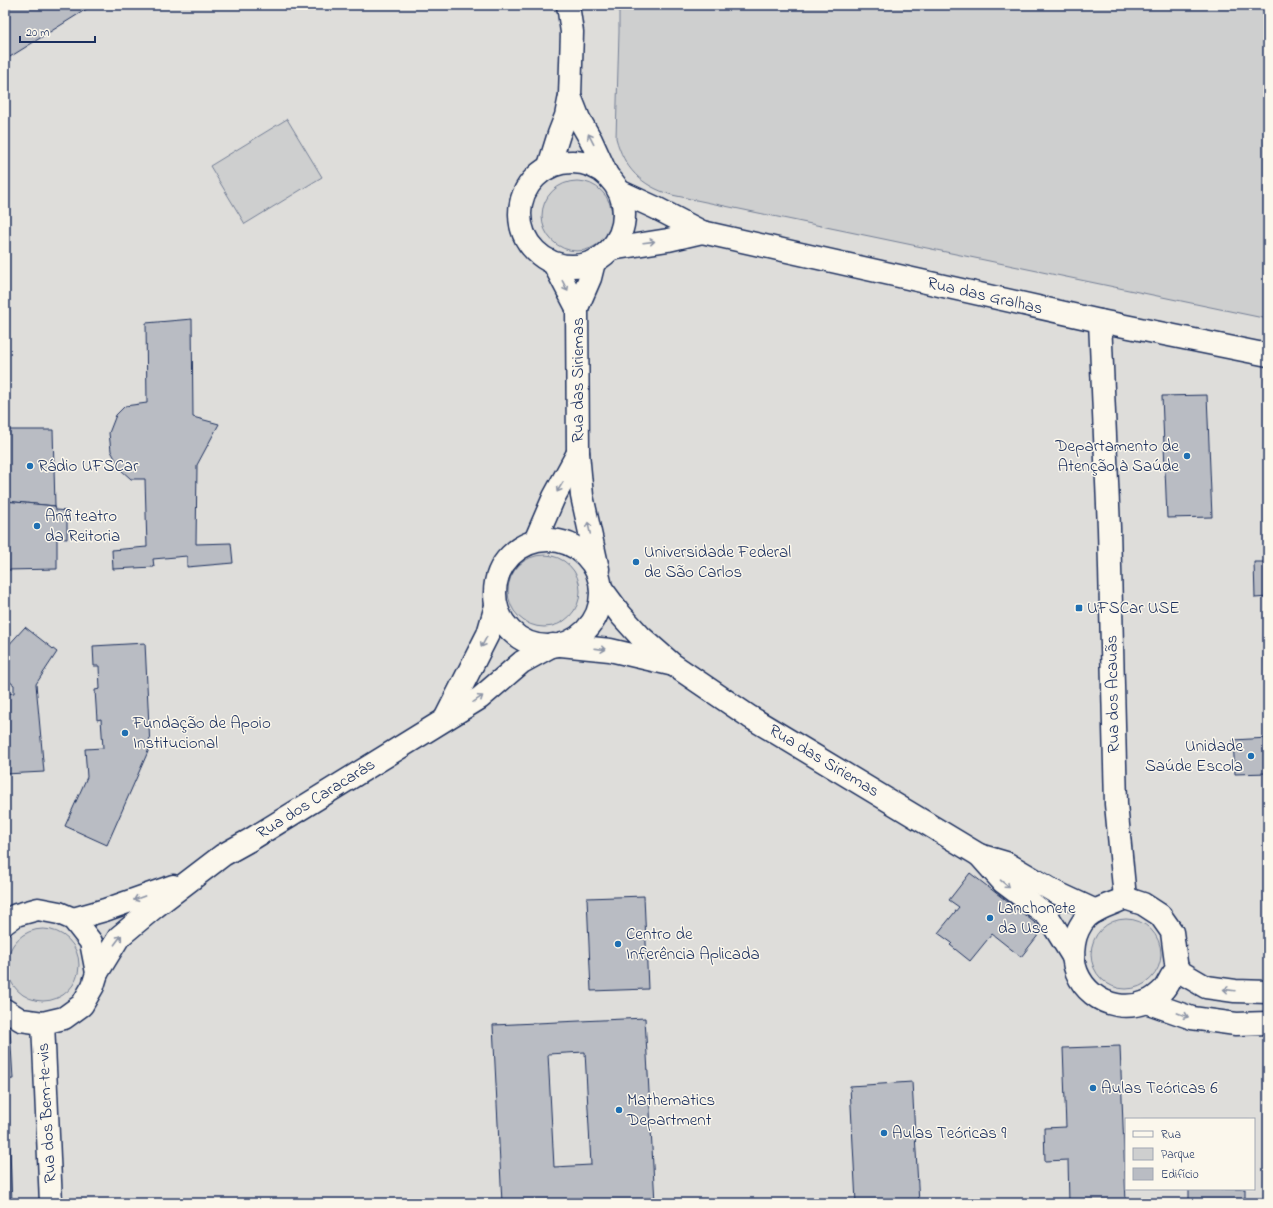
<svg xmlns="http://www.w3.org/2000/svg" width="1273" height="1208" font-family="'Indie Flower',sans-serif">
	<rect width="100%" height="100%" fill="#eeebe4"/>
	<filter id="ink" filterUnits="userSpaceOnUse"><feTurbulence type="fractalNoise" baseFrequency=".025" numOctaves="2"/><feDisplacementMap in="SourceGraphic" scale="8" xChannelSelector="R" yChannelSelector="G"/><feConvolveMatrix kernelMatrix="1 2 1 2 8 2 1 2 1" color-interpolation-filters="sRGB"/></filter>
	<g filter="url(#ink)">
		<path fill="#deddda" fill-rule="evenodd" d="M5,5H1268V1203H5ZM1126,1119H1254V1189H1126Z"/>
		<g fill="#cecfcf" stroke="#747f96">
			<path d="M619,5H1268V319L672,195C641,186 624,168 616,138L619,32Z"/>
			<path d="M287,119L322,177L245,224L210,166Z"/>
			<circle cx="577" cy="216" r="35"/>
			<circle cx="544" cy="591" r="36"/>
			<circle cx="1126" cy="954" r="35"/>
			<circle cx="43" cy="965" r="36"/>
		</g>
		<g fill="#b9bcc3" stroke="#1b2f5e" fill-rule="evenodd">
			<path d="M5,5H93L5,60Z"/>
			<path d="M192,319L193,417L219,424L197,465L196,544L231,543L233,563L187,567V556L153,559L154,567L113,569L112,550L147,547L145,479H131L121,470L111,451L109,433L116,415L125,406L147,403L146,323Z"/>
			<path d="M1207,395L1212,517L1167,518L1162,396Z"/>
			<path d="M5,430H53L55,506L5,501Z"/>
			<path d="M5,501L55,506L56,510L67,511V539L57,538V569L6,570Z"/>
			<path d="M1254,562H1268V597L1255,598Z"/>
			<path d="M25,627L57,652L36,684L44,772L5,774V694L14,693V685L5,678V656L6,648Z"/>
			<path d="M145,643L150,747L107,845L65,826L87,777L85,749L103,748L101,719L97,720L95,690L100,689L99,666H94L93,646Z"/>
			<path d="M1265,655H1268V735Z"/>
			<path d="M1268,738V773L1235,774L1233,740Z"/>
			<path d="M970,873L1043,929L1021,957L992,934L970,961L950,945L952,943L938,933L959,907L949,900Z"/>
			<path d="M644,896L648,989L591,991L587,898Z"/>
			<path d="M645,1018L655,1203H502L493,1025ZM585,1052L591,1165L554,1167L548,1054Z"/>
			<path d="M10,1029L13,1079L5,1080V1030Z"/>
			<path d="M1120,1046L1126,1203H1069L1068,1160L1045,1161L1044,1128L1066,1127L1063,1048Z"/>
			<path d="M912,1082L919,1203H856L850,1086Z"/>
			<path d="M5,1098H8L12,1203H5Z"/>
			<rect x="1189" y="1189" width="56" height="14"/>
		</g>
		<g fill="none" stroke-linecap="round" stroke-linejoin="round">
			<g stroke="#1b2f5e" stroke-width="25">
				<g id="street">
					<path d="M570,96L579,119L591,140L607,175"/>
					<circle cx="572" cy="214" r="52"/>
					<path d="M549,166L559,134L566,116L570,96L572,32L568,5"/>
					<path d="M619,191L656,208L702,232L1100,321L1268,355"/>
					<path d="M611,249L668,240L702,232"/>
					<path d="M594,262L590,278L577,308L578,453L582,496L598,569"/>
					<path d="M554,264L577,308"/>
					<path d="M1100,321L1109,528L1116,804L1125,898"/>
					<circle cx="548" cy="593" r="53"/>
					<path d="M535,541L554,497L578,453"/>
					<path d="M601,588L621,615L640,636L672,664L750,717L979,855L1006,863L1055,892L1096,911"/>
					<path d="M561,645L610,650L670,664"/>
					<path d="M445,719L488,634L496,606"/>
					<path d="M979,855L1003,882L1047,915L1072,955"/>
					<path d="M1125,898L1143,904L1160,915L1172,932L1177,970C1170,975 1169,984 1163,990C1159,994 1151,1000 1146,1002C1107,1017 1067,985 1074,944C1075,935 1080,924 1087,917C1096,908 1113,904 1125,898Z"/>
					<path d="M73,919L105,910L173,886"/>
					<path d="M5,923L16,915L38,909L59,913L73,919L91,942L97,973L93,986L82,1005L64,1018L43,1023L21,1020L5,1010"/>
					<path d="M1177,970L1206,987L1235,991L1268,992"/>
					<path d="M97,973L119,937L155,907L223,855L250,840L480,698L522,662L553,645"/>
					<path d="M1146,1002L1192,1018L1236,1024L1268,1023"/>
					<path d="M43,1023L51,1203"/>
				</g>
			</g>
			<use href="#street" stroke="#fbf7ec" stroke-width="22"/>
		</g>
		<defs><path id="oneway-shaft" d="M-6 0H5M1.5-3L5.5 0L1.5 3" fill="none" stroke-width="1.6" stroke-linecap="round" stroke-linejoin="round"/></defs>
		<g stroke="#8b93a5">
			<use href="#oneway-shaft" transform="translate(591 139) rotate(-117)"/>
			<use href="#oneway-shaft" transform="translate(649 242) rotate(-7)"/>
			<use href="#oneway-shaft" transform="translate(565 286) rotate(63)"/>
			<use href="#oneway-shaft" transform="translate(560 487) rotate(121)"/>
			<use href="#oneway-shaft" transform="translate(589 528) rotate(-102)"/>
			<use href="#oneway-shaft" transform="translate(484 642) rotate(118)"/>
			<use href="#oneway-shaft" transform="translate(600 649) rotate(7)"/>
			<use href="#oneway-shaft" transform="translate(478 699) rotate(-34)"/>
			<use href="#oneway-shaft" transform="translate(1005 884) rotate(40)"/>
			<use href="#oneway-shaft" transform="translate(139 898) rotate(160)"/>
			<use href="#oneway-shaft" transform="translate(118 940) rotate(-53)"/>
			<use href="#oneway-shaft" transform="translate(1229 990) rotate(-173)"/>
			<use href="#oneway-shaft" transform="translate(1183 1015) rotate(20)"/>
		</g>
	</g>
	<g fill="#1f6fb2" stroke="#fbf7ec" stroke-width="1.5">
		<circle cx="1187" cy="456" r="4"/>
		<circle cx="30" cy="466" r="4"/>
		<circle cx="37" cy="526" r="4"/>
		<circle cx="636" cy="562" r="4"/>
		<rect x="1075" y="604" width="8" height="8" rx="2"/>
		<circle cx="125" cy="733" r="4"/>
		<circle cx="1251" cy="756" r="4"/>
		<circle cx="990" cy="918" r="4"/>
		<circle cx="618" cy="944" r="4"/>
		<circle cx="1093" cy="1088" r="4"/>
		<circle cx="619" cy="1110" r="4"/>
		<circle cx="884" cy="1133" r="4"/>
	</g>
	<g text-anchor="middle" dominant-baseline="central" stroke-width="3" stroke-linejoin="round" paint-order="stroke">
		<g font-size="17" fill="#1b2f5e" stroke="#fbf7ec">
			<text transform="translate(985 296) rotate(13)">Rua das Gralhas</text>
			<text transform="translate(578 380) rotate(-90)">Rua das Siriemas</text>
			<text transform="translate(1113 694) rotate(-91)">Rua dos Acauãs</text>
			<text transform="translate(824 761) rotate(31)">Rua das Siriemas</text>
			<text transform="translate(316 799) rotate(-32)">Rua dos Caracarás</text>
			<text transform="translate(47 1113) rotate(-93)">Rua dos Bem-te-vis</text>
		</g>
		<g font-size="17" fill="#1b2f5e" stroke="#fbf7ec" text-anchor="start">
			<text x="1179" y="446" text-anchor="end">Departamento de<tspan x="1179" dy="20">Atenção à Saúde</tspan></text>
			<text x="38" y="466">Rádio UFSCar</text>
			<text x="45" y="516">Anfiteatro<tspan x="45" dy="20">da Reitoria</tspan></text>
			<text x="644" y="552">Universidade Federal<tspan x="644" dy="20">de São Carlos</tspan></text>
			<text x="1087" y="608">UFSCar USE</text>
			<text x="133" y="723">Fundação de Apoio<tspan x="133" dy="20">Institucional</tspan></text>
			<text x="1243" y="746" text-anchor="end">Unidade<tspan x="1243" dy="20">Saúde Escola</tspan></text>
			<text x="998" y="908">Lanchonete<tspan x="998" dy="20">da Use</tspan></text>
			<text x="626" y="934">Centro de<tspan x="626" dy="20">Inferência Aplicada</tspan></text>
			<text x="1101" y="1088">Aulas Teóricas 6</text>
			<text x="627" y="1100">Mathematics<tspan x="627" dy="20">Department</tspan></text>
			<text x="892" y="1133">Aulas Teóricas 9</text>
		</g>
	</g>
	<rect width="1273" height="1208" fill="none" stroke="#fbf7ec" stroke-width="20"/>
	<rect x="10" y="10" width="1253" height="1188" fill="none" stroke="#1b2f5e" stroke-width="1.5" filter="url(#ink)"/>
	<rect x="1125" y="1118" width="130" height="72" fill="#fbf7ec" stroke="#a1a7b3"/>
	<rect x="1133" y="1131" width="20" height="6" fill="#fbf7ec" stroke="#a1a7b3"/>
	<text x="1161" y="1138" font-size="12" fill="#1b2f5e">Rua</text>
	<rect x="1133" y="1148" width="20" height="12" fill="#cecfcf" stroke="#a1a7b3"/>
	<text x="1161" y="1158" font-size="12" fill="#1b2f5e">Parque</text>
	<rect x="1133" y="1168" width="20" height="12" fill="#b9bcc3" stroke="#a1a7b3"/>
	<text x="1161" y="1178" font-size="12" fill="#1b2f5e">Edifício</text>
	<path d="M20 36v6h75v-6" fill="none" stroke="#1b2f5e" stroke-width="2"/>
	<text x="26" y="36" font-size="12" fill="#1b2f5e" stroke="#fbf7ec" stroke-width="3" paint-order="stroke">20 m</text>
</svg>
